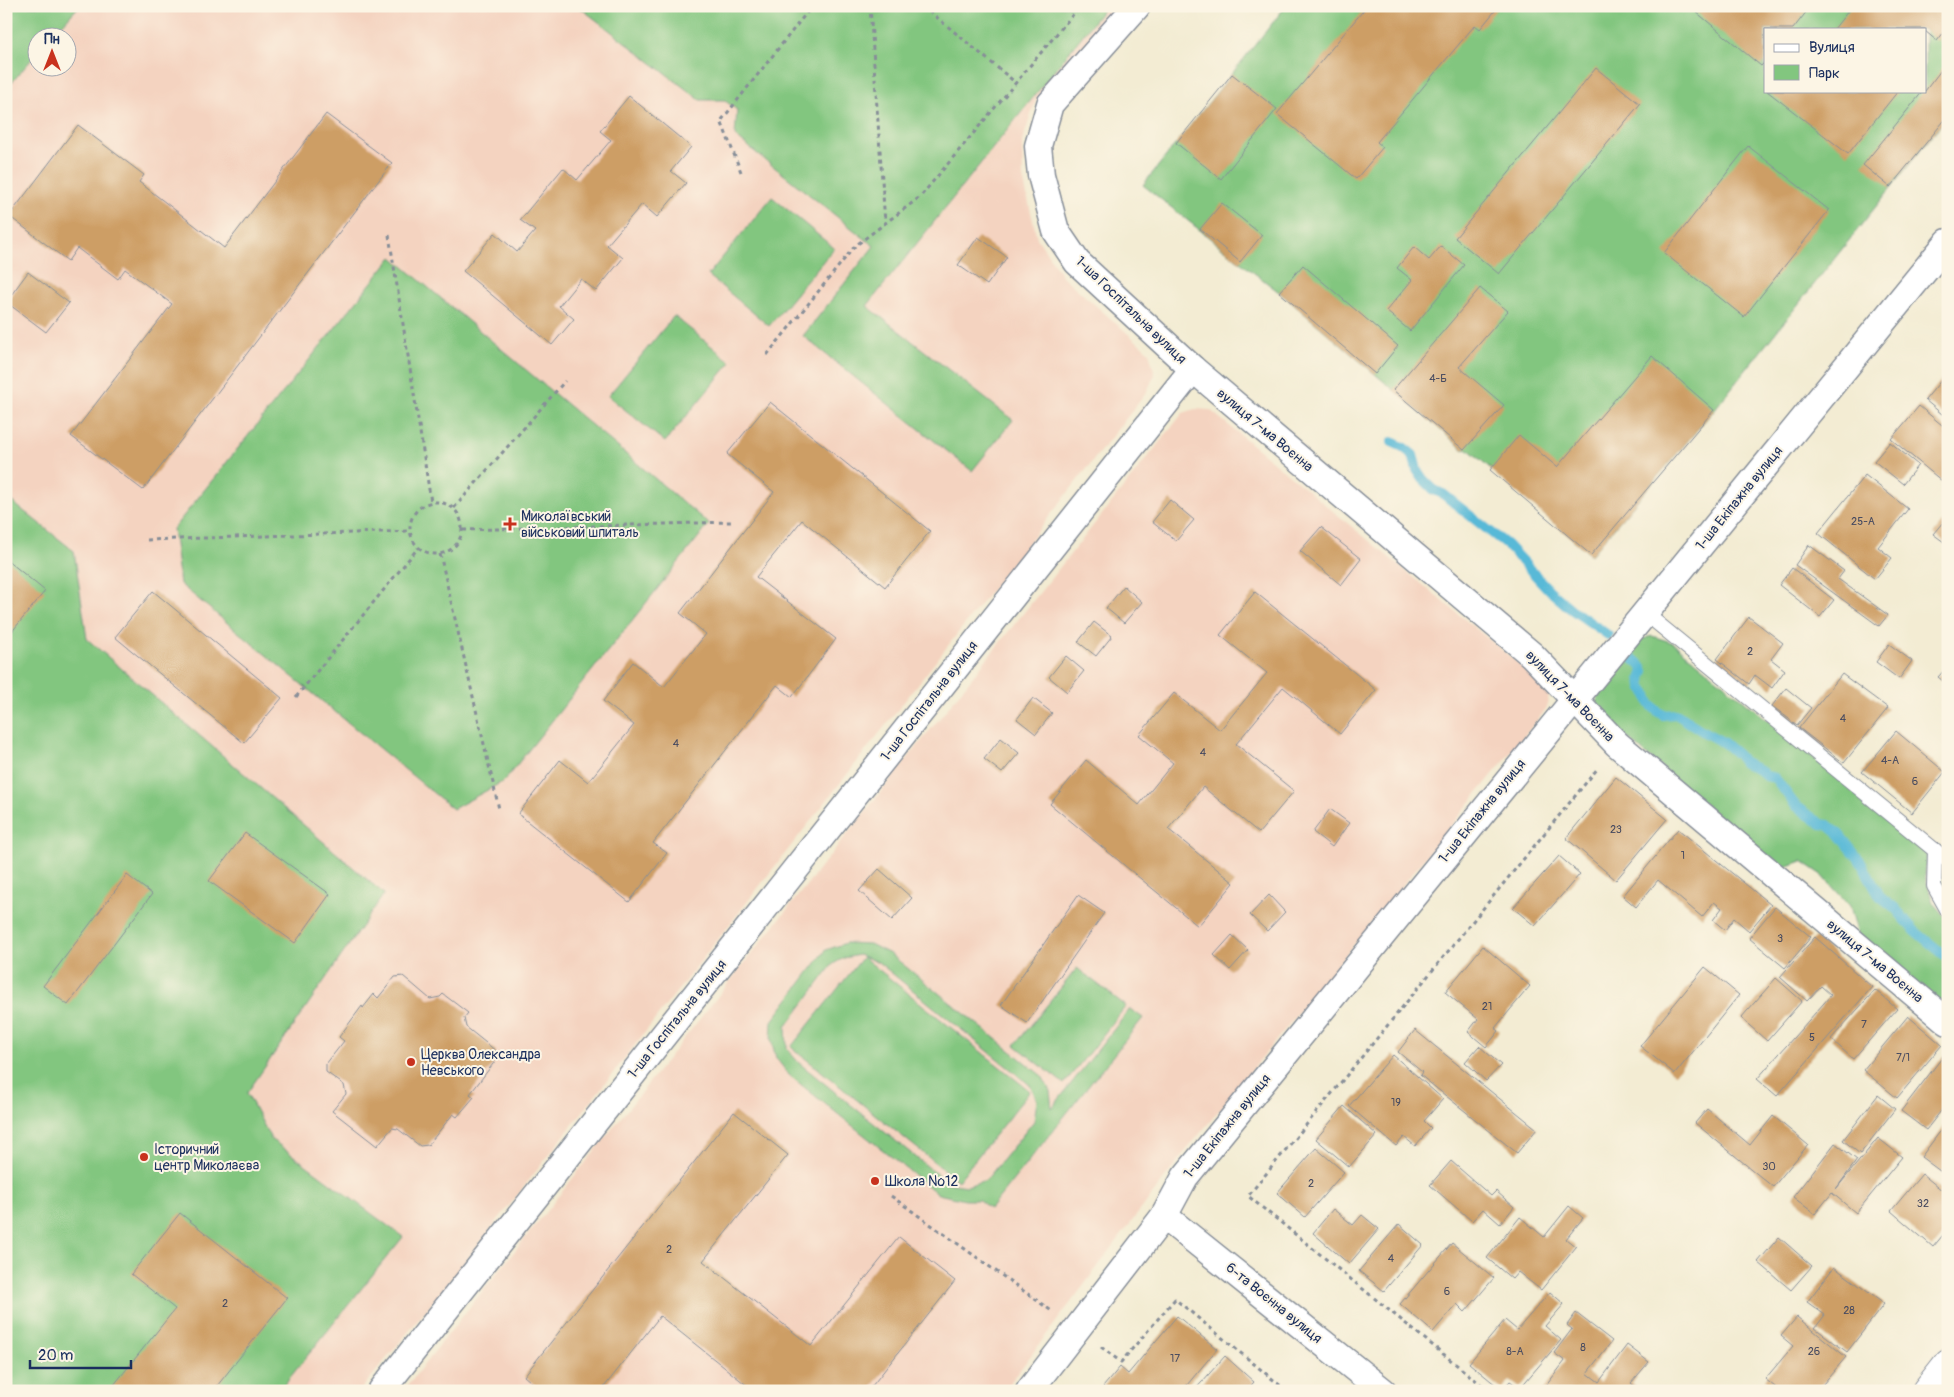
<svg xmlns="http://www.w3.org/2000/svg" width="1954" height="1397" font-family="Pangolin,sans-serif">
	<rect width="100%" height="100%" fill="#fcf5e5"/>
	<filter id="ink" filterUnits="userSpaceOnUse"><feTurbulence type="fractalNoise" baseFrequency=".02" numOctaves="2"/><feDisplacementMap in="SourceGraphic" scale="10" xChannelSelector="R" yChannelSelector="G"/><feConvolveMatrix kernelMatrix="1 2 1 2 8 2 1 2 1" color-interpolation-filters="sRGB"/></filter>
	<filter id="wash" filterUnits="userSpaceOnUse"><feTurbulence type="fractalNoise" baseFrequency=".0096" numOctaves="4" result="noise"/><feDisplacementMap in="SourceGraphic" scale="20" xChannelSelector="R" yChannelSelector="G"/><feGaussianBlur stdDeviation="1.12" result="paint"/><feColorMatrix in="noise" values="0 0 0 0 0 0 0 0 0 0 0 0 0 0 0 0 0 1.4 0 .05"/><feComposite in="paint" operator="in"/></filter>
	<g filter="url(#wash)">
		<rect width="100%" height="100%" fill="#f3ecd3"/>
		<g fill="#f4d3c0" fill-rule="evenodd">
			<path d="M6,6H1118L1035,102L1022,142L1023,178L1037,238L1063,277L1149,352L1155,375L1146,393L454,1276L360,1391H6ZM38,38H68V68H38Z"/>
			<path d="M1195,409L1210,410L1542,683L1549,694L1547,708L1176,1163L1004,1391H403L1183,413Z"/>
		</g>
		<g fill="#82c67f" stroke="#4e7a6e" fill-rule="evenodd">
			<path d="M6,6H79L51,37L38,38L37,53L6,89Z"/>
			<path d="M578,6H1106L867,306L1013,420L972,471L803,336L874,246L735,136L737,110L724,100H700Z"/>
			<path d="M1286,6H1948V116L1714,410L1591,555L1467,448L1464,450L1279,292L1240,262L1143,185ZM1765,29H1925V91H1765Z"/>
			<path d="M772,197L834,248L769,326L708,275Z"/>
			<path d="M392,257L709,524L504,781L453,809L180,584L173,529Z"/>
			<path d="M674,316L731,362L665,442L608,396Z"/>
			<path d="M6,497L74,551L87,639L384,894L247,1093L271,1139L403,1237L279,1391H6Z"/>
			<path d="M1652,636L1674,643L1927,851L1925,876L1933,903L1948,920V1014L1859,939L1850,906L1821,874L1802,861L1780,869L1604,718L1597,703L1598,690L1635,642Z"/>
			<path d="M1944,864L1948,867V899L1942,883Z"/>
			<path d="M846,943L870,944L890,954L1042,1076L1050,1091L1052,1108L1130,1009L1143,1018L990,1209L979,1200H965L938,1194L789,1075L776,1058L771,1039L772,1021L826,950ZM859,955L878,962L1030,1085L1037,1100L1034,1121L986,1180L967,1186L948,1183L799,1063L787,1049L786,1027L833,964L844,958Z"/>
			<path d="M863,957L1030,1091L958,1181L791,1047Z"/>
			<path d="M1077,968L1126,1006L1064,1084L1015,1045Z"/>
		</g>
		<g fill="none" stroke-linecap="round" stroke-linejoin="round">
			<g stroke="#58b9d7" stroke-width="10">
				<path d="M1392,442L1403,447L1413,455L1417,470L1423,479L1434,490L1443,494L1507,545L1549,590L1571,609L1608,635"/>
				<path d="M1632,658L1640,665L1644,671L1641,679L1642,687L1646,692L1650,704L1657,711L1663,715L1676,714L1704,732L1724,743L1738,755L1744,763L1761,771L1766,776L1775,778L1795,805L1821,824L1828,825L1839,834L1859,859L1880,896L1895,908L1915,931L1948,958"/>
			</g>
		</g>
		<g id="blocks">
			<g fill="#cd9e65">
				<path d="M1367,6H1499L1480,29L1475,25L1377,142L1383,147L1356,179L1277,114Z"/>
				<path d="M1689,6H1811L1793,29H1765V62L1761,66Z"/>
				<path d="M1852,6H1948V27L1937,41L1925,31V29H1834Z"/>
				<path d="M1948,61V116L1890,187L1863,165L1923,91H1925Z"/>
				<path d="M1596,68L1640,104L1499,274L1455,238Z"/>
				<path d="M1232,74L1277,109L1221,179L1176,143Z"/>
				<path d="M1767,91H1898L1848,154Z"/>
				<path d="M629,96L691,147L671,171L686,183L657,217L642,204L607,245L623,258L596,291L581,279L559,306L574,319L552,345L463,271L495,233L517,252L535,231L520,220L563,168L577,180L611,140L600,131Z"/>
				<path d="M326,114L392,163L143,490L71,436L172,304L125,269L118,279L77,248L68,261L9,216L78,125L144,175L139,182L224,248Z"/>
				<path d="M1748,146L1829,210L1744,317L1664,253Z"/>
				<path d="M1222,203L1262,235L1240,262L1200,229Z"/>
				<path d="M978,237L1007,257L987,285L958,265Z"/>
				<path d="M1441,246L1464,265L1410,331L1386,311L1412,280L1397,268L1414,247L1429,260Z"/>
				<path d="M1303,265L1398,346L1375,374L1279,292Z"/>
				<path d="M28,272L69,303L46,332L6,302Z"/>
				<path d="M1480,288L1508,311L1459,367L1504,405L1464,450L1393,390Z"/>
				<path d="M1652,356L1714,410L1591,555L1490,470L1519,435L1557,467Z"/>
				<path d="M1948,372V419L1925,400Z"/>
				<path d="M770,402L930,531L885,587L802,520L756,577L836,639L792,697L777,685L653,843L667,853L629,902L518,814L560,760L588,782L634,725L603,701L633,662L664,687L706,634L680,613L774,492L727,454Z"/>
				<path d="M1919,406L1948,430V486L1891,439Z"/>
				<path d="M1890,442L1918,465L1903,484L1874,461Z"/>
				<path d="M1865,475L1908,509L1878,547L1892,558L1875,579L1818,533Z"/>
				<path d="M1170,500L1194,520L1176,541L1152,522Z"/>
				<path d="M1948,516V545L1933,534Z"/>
				<path d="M1321,527L1361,559L1341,585L1300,551Z"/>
				<path d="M1809,545L1844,571L1838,579L1888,615L1879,626L1795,565Z"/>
				<path d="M6,559L45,591L6,639Z"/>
				<path d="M1792,568L1834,600L1820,617L1779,585Z"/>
				<path d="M1124,586L1142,602L1124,623L1106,608Z"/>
				<path d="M153,591L282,698L244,743L115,637Z"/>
				<path d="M1255,592L1376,690L1340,734L1283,687L1236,744L1294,791L1259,833L1203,787L1168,829L1234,883L1198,926L1050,804L1086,760L1139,805L1173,763L1139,735L1174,693L1220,730L1267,673L1220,635Z"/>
				<path d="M1749,617L1783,643L1771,659L1785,670L1772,688L1755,675L1749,684L1717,659Z"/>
				<path d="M1094,622L1112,636L1096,656L1078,642Z"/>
				<path d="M1889,644L1912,661L1899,679L1876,662Z"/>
				<path d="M1066,656L1084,671L1067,692L1049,677Z"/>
				<path d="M1948,666V685L1938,677Z"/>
				<path d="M1842,674L1888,708L1844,763L1799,728Z"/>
				<path d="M1786,688L1811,708L1797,725L1772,706Z"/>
				<path d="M1033,698L1052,713L1036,734L1017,719Z"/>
				<path d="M1896,731L1945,772L1912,813L1862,772Z"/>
				<path d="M1001,738L1019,753L1002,773L984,759Z"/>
				<path d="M1616,777L1667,819L1616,880L1566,838Z"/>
				<path d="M1330,809L1349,823L1332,847L1313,832Z"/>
				<path d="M1678,829L1771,905L1749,931L1734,918L1725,930L1713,920L1722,908L1714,902L1702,917L1658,880L1636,907L1623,896Z"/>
				<path d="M245,833L330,894L295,943L209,881Z"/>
				<path d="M1559,856L1580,874L1535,926L1513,908Z"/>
				<path d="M879,869L912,898L892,920L859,891Z"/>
				<path d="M127,875L152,894L68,1005L43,986Z"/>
				<path d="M1078,895L1104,913L1027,1023L1001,1005Z"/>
				<path d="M1269,895L1285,912L1267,931L1250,915Z"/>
				<path d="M1775,907L1811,937L1785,968L1749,938Z"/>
				<path d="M1232,935L1248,950L1230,970L1214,955Z"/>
				<path d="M1815,937L1872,987L1777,1096L1757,1079L1831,995L1821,986L1807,1001L1780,977Z"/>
				<path d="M1483,946L1530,986L1495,1028L1499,1031L1486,1047L1468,1032L1478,1019L1445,992Z"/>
				<path d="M1705,967L1739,995L1675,1074L1640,1046Z"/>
				<path d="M403,976L430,999L440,997L443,994L468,1013L464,1018L466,1027L496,1051V1060L470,1094L474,1097L457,1117L453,1114L428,1145L420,1146L398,1129L392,1128L377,1146L332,1111L346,1094L344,1085L326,1072V1064L344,1041L339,1037L362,1006L363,1008L374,994L378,998L395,977Z"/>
				<path d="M1776,978L1802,1001L1767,1041L1741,1018Z"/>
				<path d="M1875,990L1897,1009L1853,1059L1831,1039Z"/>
				<path d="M1908,1016L1942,1045L1897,1098L1863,1070Z"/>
				<path d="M1415,1030L1537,1129L1517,1153L1420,1075L1422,1072L1398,1052Z"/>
				<path d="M1479,1046L1501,1065L1486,1081L1465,1062Z"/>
				<path d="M1948,1050V1102L1926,1130L1901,1111Z"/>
				<path d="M1393,1055L1443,1099L1424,1121L1431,1128L1415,1146L1404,1137L1396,1146L1349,1106Z"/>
				<path d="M1878,1095L1895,1109L1860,1154L1843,1140Z"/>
				<path d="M1344,1106L1377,1135L1349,1167L1316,1139Z"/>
				<path d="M1707,1109L1750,1145L1773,1116L1808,1145L1773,1187L1695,1123Z"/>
				<path d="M734,1112L788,1155L703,1261L811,1346L899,1237L955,1281L868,1391H754L660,1316L601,1391H542L524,1376Z"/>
				<path d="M1948,1121V1177L1921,1157Z"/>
				<path d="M1878,1138L1902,1157L1856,1213L1832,1193L1815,1214L1793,1197L1835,1143L1857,1160L1836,1189Z"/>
				<path d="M1316,1148L1344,1172L1305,1217L1277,1193Z"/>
				<path d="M1451,1161L1491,1196L1496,1191L1514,1207L1500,1224L1483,1209L1472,1221L1430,1185Z"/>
				<path d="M1922,1174L1948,1195V1229L1933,1247L1891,1211Z"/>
				<path d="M1569,1206L1583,1218L1566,1239L1576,1247L1541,1290L1518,1272L1512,1279L1487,1258L1520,1217L1544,1237Z"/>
				<path d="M1333,1209L1353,1225L1362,1215L1379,1229L1349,1264L1313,1233Z"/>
				<path d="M180,1213L287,1298L213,1391H109L175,1309L131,1274Z"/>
				<path d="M1399,1224L1423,1245L1384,1291L1359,1271Z"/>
				<path d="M1779,1237L1812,1266L1791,1290L1758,1262Z"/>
				<path d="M1452,1243L1494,1278L1465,1312L1457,1304L1433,1332L1400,1304Z"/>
				<path d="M1834,1267L1884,1304L1847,1352L1815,1328L1825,1315L1807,1302Z"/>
				<path d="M1550,1292L1564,1304L1545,1326L1561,1340L1520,1388L1510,1381L1502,1390L1469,1363L1505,1320L1517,1330Z"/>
				<path d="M1576,1313L1612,1341L1587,1373L1599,1382L1627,1345L1649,1362L1631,1383L1640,1391H1600L1595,1387L1592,1391H1542L1565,1361L1554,1353L1572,1329L1567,1325Z"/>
				<path d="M1177,1316L1217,1349L1182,1391H1108L1103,1387L1120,1367L1128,1374Z"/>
				<path d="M1797,1317L1846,1357L1817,1391H1780L1765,1379L1793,1346L1781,1336Z"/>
				<path d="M1225,1356L1254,1382L1246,1391H1194Z"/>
			</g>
		</g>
	</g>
	<g filter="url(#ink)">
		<use href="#blocks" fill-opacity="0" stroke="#878e98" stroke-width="1"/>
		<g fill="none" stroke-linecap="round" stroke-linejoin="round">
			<g stroke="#878e98" stroke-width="16">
				<g id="service">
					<path d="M1645,613L1948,861"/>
					<path d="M1935,850L1934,886L1948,911"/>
				</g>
			</g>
			<g stroke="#878e98" stroke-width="29">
				<g id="minor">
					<path d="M1137,6L1050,104L1038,146L1041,175L1056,231L1077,262L1193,369L1532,655L1617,744L1948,1022"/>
					<path d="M1164,1216L1383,1391"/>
					<path d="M381,1391L1193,369"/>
					<path d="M1029,1391L1164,1216L1185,1177L1948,242"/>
				</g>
			</g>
			<g stroke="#878e98" stroke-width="30">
				<path id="tertiary" d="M1926,1391L1948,1363"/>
			</g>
			<g stroke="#878e98" stroke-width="3" stroke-dasharray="4 4" stroke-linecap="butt">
				<path d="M870,6L885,223"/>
				<path d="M923,6L1016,83"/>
				<path d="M741,172L721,121L812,6"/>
				<path d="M389,235L431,502"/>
				<path d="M767,355L855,246L920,197L1080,6"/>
				<circle cx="436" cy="528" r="26"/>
				<path d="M454,508L565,381"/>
				<path d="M463,530L731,522"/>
				<path d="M147,540L410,531"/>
				<path d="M440,554L499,809"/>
				<path d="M296,697L418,548"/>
				<path d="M891,1196L1053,1312"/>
				<path d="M1101,1347L1121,1362L1175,1299L1287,1391"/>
				<path d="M1489,1391L1248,1196L1598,768"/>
			</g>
			<use href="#service" stroke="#fff" stroke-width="14"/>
			<use href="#minor" stroke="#fff" stroke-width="26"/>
			<use href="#tertiary" stroke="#fff" stroke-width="28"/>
		</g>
	</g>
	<g fill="#c8321e" stroke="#fcf5e5" stroke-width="2">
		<path d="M507.5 516.5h5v5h5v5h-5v5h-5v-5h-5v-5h5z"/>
		<circle cx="411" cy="1062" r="5"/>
		<circle cx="144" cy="1157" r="5"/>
		<circle cx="875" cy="1181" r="5"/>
	</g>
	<g text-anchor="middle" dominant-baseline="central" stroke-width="4" stroke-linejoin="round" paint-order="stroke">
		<g font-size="11" fill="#484b60">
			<text x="1438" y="378">4-Б</text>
			<text x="1863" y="521">25-А</text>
			<text x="1750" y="651">2</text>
			<text x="1843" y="718">4</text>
			<text x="676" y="743">4</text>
			<text x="1203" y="752">4</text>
			<text x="1890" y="760">4-А</text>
			<text x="1915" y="781">6</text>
			<text x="1616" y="829">23</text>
			<text x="1683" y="855">1</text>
			<text x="1780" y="938">3</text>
			<text x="1487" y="1006">21</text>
			<text x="1864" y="1024">7</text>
			<text x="1812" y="1037">5</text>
			<text x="1903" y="1057">7/1</text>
			<text x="1396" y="1102">19</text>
			<text x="1769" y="1166">30</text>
			<text x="1311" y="1183">2</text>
			<text x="1923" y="1203">32</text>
			<text x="669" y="1249">2</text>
			<text x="1391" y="1258">4</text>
			<text x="1447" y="1291">6</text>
			<text x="225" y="1303">2</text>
			<text x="1849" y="1310">28</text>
			<text x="1583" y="1347">8</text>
			<text x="1515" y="1351">8-А</text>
			<text x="1814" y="1351">26</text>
			<text x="1175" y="1358">17</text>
		</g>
		<g font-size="14" fill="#1b2f5e" stroke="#fcf5e5">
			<text transform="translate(1131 310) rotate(44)">1-ша Госпітальна вулиця</text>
			<text transform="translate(1265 430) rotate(40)">вулиця 7-ма Воєнна</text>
			<text transform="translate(1739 498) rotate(-51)">1-ша Екіпажна вулиця</text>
			<text transform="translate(1570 696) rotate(46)">вулиця 7-ма Воєнна</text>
			<text transform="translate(929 701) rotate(-52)">1-ша Госпітальна вулиця</text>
			<text transform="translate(1482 811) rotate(-51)">1-ша Екіпажна вулиця</text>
			<text transform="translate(1875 961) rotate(40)">вулиця 7-ма Воєнна</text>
			<text transform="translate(677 1019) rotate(-51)">1-ша Госпітальна вулиця</text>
			<text transform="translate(1227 1126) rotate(-51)">1-ша Екіпажна вулиця</text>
			<text transform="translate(1274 1303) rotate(39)">6-та Воєнна вулиця</text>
		</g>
		<g font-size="14" fill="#1b2f5e" stroke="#fcf5e5" text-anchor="start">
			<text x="521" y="516">Миколаївський<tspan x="521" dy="16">військовий шпиталь</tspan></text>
			<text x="421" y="1054">Церква Олександра<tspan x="421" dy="16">Невського</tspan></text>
			<text x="154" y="1149">Історичний<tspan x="154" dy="16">центр Миколаєва</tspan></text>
			<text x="885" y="1181">Школа №12</text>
		</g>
	</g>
	<rect width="1954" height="1397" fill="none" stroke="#fcf5e5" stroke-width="25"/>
	<rect x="1764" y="28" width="162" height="65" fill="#fcf5e5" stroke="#a2a6af"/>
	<rect x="1774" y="44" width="25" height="8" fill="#ffffff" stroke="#a2a6af"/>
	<text x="1809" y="52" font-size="15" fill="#1b2f5e">Вулиця</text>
	<rect x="1774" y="65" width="25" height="15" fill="#82c67f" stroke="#a2a6af"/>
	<text x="1809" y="78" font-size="15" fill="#1b2f5e">Парк</text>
	<g transform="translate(52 52)"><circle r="24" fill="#fcf5e5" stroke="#a2a6af"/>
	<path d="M0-4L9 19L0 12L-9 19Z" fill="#c8321e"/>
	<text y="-8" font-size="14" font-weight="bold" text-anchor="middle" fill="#1b2f5e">Пн</text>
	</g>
	<path d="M30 1360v8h101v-8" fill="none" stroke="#1b2f5e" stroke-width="2.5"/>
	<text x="38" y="1360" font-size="15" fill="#1b2f5e" stroke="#fcf5e5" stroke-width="4" paint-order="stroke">20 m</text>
</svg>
